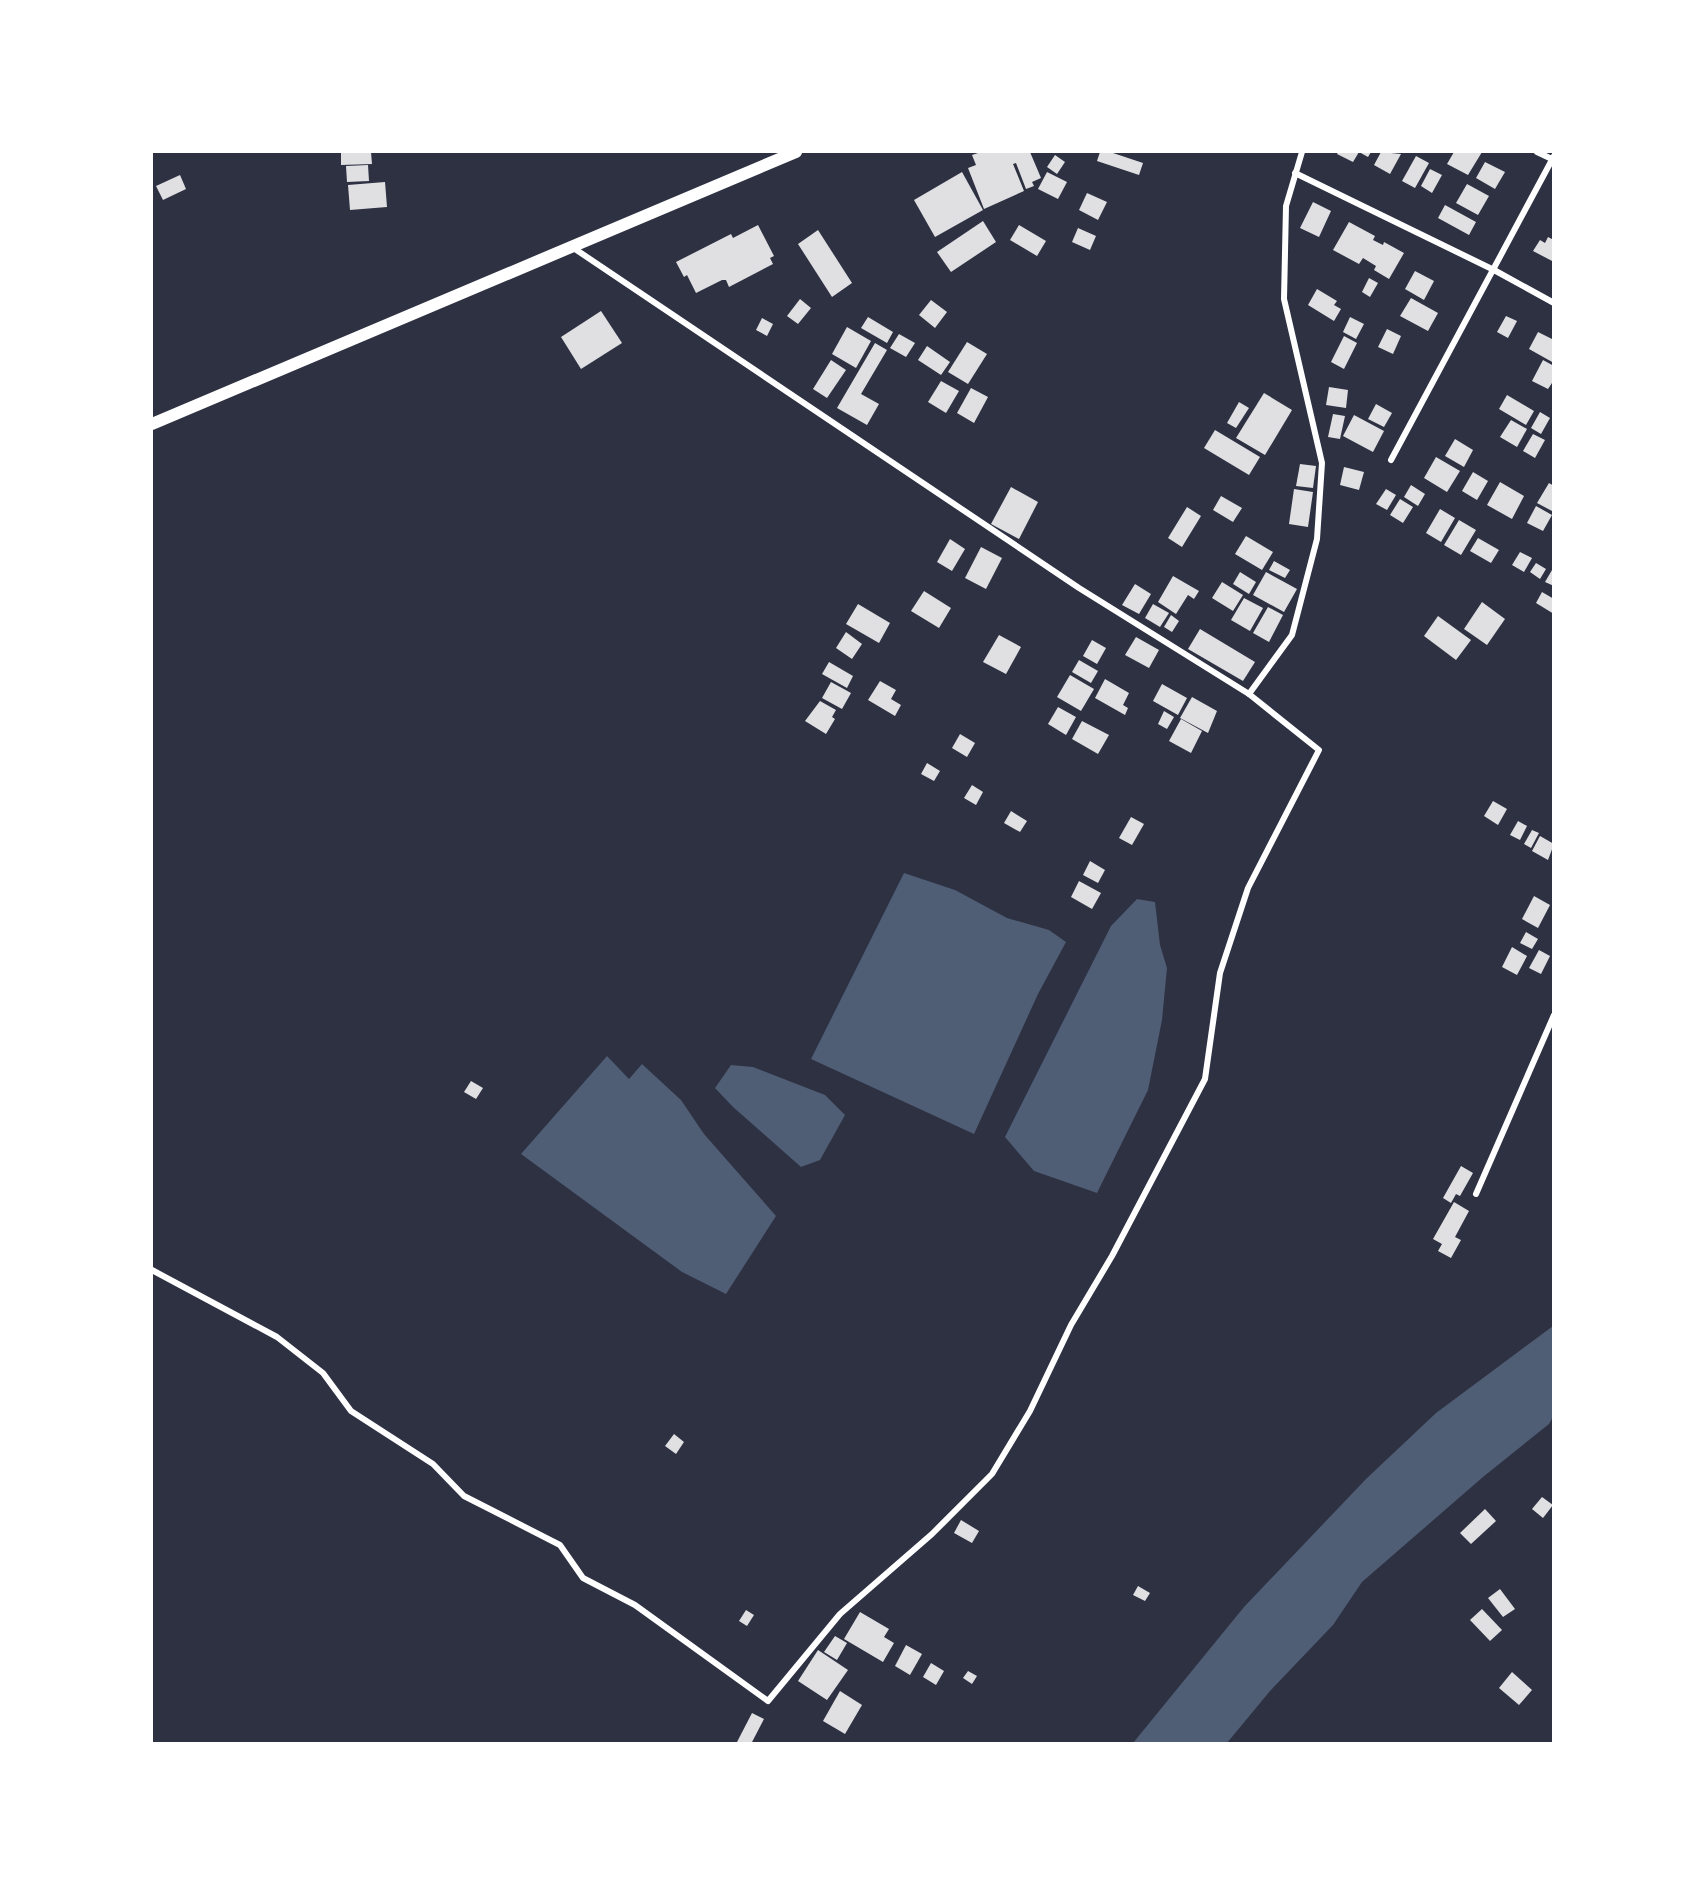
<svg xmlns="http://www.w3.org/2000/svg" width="1705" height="1895" font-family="'Open Sans',sans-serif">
	<rect width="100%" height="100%" fill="#2d3142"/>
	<g fill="#4f5d75">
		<path d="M904,873L955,890L1007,918L1049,930L1066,942L1038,994L974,1134L811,1059Z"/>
		<path d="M1137,899L1155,902L1160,945L1167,968L1162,1020L1148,1090L1097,1193L1034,1171L1005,1137L1111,926Z"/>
		<path d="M607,1056L629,1079L642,1064L681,1100L704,1134L776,1216L726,1294L682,1272L521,1154Z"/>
		<path d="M731,1065L753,1067L825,1095L845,1115L820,1160L801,1167L733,1107L715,1088Z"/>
		<path d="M1553,1326L1554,1415L1549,1424L1483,1477L1362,1582L1333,1625L1270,1691L1227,1743H1133L1244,1607L1366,1479L1436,1413Z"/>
	</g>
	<g fill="#e0e0e3">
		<path d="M341,152H371L372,164L341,165Z"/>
		<path d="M981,152H1030L1041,178L1032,182L1034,186L1026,189L1016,163L1013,164L1024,191L984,209L968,168L976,165L972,155Z"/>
		<path d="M1100,152H1110L1143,163L1139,175L1097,161Z"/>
		<path d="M1338,152H1371L1368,157L1359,152L1353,162L1337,154Z"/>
		<path d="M1381,152L1401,154L1390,174L1374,165Z"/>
		<path d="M1454,152H1482L1468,175L1447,164Z"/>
		<path d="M1055,155L1065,162L1057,174L1047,167Z"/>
		<path d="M1416,156L1429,163L1415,188L1402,181Z"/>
		<path d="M1485,162L1505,172L1495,189L1476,178Z"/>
		<path d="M368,165L369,181L347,182L346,166Z"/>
		<path d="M1430,169L1442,175L1432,193L1421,186Z"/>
		<path d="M962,172L983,210L935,237L914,200Z"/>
		<path d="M1047,172L1067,182L1058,199L1038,189Z"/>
		<path d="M180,175L186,189L163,200L156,186Z"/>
		<path d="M385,182L387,207L350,210L348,185Z"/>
		<path d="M1467,184L1489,196L1478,215L1456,203Z"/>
		<path d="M1087,193L1107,202L1098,220L1079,210Z"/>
		<path d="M1313,202L1331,211L1319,237L1300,228Z"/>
		<path d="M1445,205L1476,222L1469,235L1438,218Z"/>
		<path d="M983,221L996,242L951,272L937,252Z"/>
		<path d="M1349,222L1375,236L1373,240L1383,245L1384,242L1404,253L1389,279L1374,270L1376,266L1363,258L1359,264L1333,250Z"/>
		<path d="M758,225L774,256L770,258L773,264L729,287L726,280H722L696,293L687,275L684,277L676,262L731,234L733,238Z"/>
		<path d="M1019,225L1046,241L1037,256L1010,240Z"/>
		<path d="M1078,228L1096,236L1090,250L1072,242Z"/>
		<path d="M818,230L852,283L832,297L798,244Z"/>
		<path d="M1548,237L1554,240V262L1533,251L1540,240L1545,243Z"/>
		<path d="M1415,271L1434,281L1424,300L1405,289Z"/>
		<path d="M1369,278L1378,283L1370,297L1362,292Z"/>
		<path d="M1317,289L1337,301L1334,305L1341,309L1334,321L1308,305Z"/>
		<path d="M1411,298L1438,313L1428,331L1400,316Z"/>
		<path d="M800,299L811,308L798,324L787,316Z"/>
		<path d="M931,300L947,312L935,328L919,315Z"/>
		<path d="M601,311L622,343L581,369L561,337Z"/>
		<path d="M1506,316L1517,321L1508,338L1497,332Z"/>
		<path d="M868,317L893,332L887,343L861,328Z"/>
		<path d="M1350,317L1364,324L1356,339L1343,332Z"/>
		<path d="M762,318L773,324L767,336L756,330Z"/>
		<path d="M847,327L871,341L856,368L832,354Z"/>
		<path d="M1387,329L1401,336L1393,354L1378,347Z"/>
		<path d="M1538,332L1554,340V363L1529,349Z"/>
		<path d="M899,334L915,343L906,357L890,348Z"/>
		<path d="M1344,336L1357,343L1344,369L1331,362Z"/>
		<path d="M967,342L987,354L968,384L948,372Z"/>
		<path d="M875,343L887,350L861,394L879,404L867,425L837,408Z"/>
		<path d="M927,346L950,362L941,375L918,360Z"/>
		<path d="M831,360L846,370L827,398L813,389Z"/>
		<path d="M1543,360L1554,366V380L1548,389L1532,381Z"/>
		<path d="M941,381L959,391L946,413L928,402Z"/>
		<path d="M1329,387L1348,390L1346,408L1326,405Z"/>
		<path d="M971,388L988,397L974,423L957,413Z"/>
		<path d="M1264,393L1292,410L1265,455L1236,438Z"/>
		<path d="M1507,395L1534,411L1526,425L1499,409Z"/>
		<path d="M1239,402L1249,408L1236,428L1227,423Z"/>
		<path d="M1376,404L1392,413L1384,427L1368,419Z"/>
		<path d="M1540,412L1550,418L1541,434L1531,428Z"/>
		<path d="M1333,414L1345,416L1340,439L1328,437Z"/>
		<path d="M1354,415L1384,431L1373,452L1343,436Z"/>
		<path d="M1511,420L1527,429L1517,447L1500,437Z"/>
		<path d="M1215,430L1260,457L1249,475L1204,448Z"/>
		<path d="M1533,434L1545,440L1535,458L1523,451Z"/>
		<path d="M1455,439L1473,450L1464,467L1445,456Z"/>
		<path d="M1436,457L1460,471L1447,492L1424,478Z"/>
		<path d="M1300,464L1316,466L1313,488L1296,486Z"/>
		<path d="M1344,467L1364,472L1359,490L1340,485Z"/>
		<path d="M1473,472L1488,481L1477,500L1462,491Z"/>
		<path d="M1500,482L1524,496L1512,519L1487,505Z"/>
		<path d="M1549,483L1554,486L1552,511L1537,503Z"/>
		<path d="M1411,485L1425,494L1418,506L1404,497Z"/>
		<path d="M1011,487L1038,502L1019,539L991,524Z"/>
		<path d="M1294,489L1313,492L1308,527L1289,524Z"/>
		<path d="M1386,489L1396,495L1387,510L1376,504Z"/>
		<path d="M1221,496L1242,508L1233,522L1213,510Z"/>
		<path d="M1400,499L1413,507L1403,523L1390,515Z"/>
		<path d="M1536,506L1552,515L1543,531L1527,523Z"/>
		<path d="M1187,507L1201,516L1182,547L1168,538Z"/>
		<path d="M1440,509L1455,518L1441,542L1426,533Z"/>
		<path d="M1459,520L1476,530L1461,555L1444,545Z"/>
		<path d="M1246,536L1273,552L1262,570L1235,554Z"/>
		<path d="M1478,538L1499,550L1491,563L1470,551Z"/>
		<path d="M950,539L965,549L952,571L937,562Z"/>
		<path d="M981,547L1002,558L986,589L965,578Z"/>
		<path d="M1520,552L1532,558L1524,572L1512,565Z"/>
		<path d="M1274,561L1290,570L1285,578L1269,570Z"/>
		<path d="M1536,563L1546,569L1540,579L1530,572Z"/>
		<path d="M1552,570L1554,571V586L1545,582Z"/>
		<path d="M1240,572L1256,582L1249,594L1233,584Z"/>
		<path d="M1266,572L1297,589L1284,612L1253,595Z"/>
		<path d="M1173,576L1199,591L1194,599L1188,595L1176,614L1158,602Z"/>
		<path d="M1222,582L1243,595L1233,611L1212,598Z"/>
		<path d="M1135,584L1151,594L1139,614L1122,605Z"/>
		<path d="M924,591L951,608L939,628L911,611Z"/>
		<path d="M1542,592L1554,599V614L1536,603Z"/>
		<path d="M1244,598L1263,608L1250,631L1231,620Z"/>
		<path d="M1482,602L1505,619L1487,645L1464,629Z"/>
		<path d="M858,604L890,623L879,643L846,624Z"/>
		<path d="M1153,604L1169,613L1160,627L1145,618Z"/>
		<path d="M1268,607L1283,615L1269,642L1253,633Z"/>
		<path d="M1171,615L1179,621L1172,632L1164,627Z"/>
		<path d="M1438,616L1471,640L1456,660L1424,636Z"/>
		<path d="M1200,629L1255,662L1243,681L1188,649Z"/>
		<path d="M846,632L862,644L852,659L836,648Z"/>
		<path d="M999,635L1021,647L1006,674L983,662Z"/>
		<path d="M1136,637L1159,650L1149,668L1125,655Z"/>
		<path d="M1092,640L1106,648L1097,664L1083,656Z"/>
		<path d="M1079,660L1098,671L1091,683L1072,672Z"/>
		<path d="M829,662L853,676L847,688L822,674Z"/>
		<path d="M1070,675L1094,689L1081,711L1057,697Z"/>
		<path d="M1105,679L1129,693L1123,705L1128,708L1125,715L1095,698Z"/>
		<path d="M880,681L896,690L891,699L901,705L895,716L868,700Z"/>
		<path d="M831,682L851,693L842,709L822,698Z"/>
		<path d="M1162,684L1187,698L1178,715L1153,701Z"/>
		<path d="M1192,697L1217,711L1208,733L1180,718Z"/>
		<path d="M820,701L836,710L832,717L835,719L826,734L805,721Z"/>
		<path d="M1058,707L1076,717L1066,735L1048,724Z"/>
		<path d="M1164,711L1174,717L1167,729L1158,724Z"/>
		<path d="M1181,719L1202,731L1191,753L1169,741Z"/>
		<path d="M1082,721L1109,735L1098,754L1072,739Z"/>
		<path d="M960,734L975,743L967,757L952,748Z"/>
		<path d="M927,763L940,771L934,781L921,774Z"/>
		<path d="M972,785L983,792L976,805L964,798Z"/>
		<path d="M1493,801L1507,809L1498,825L1484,816Z"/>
		<path d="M1011,811L1027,821L1020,832L1004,823Z"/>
		<path d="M1131,817L1144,824L1132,845L1119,838Z"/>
		<path d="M1518,821L1527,826L1520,840L1510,835Z"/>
		<path d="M1532,830L1539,833L1531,848L1524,844Z"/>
		<path d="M1540,836L1554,844L1548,860L1532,851Z"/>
		<path d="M1090,861L1105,870L1098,883L1083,875Z"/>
		<path d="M1079,881L1101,893L1092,909L1071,897Z"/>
		<path d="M1534,896L1550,905L1538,928L1522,919Z"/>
		<path d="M1526,932L1538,939L1532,949L1520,943Z"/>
		<path d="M1512,947L1527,956L1517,975L1502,967Z"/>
		<path d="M1539,950L1550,956L1541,974L1529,968Z"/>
		<path d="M471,1081L483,1088L476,1099L464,1092Z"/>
		<path d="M1461,1166L1473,1173L1460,1196L1456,1194L1451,1203L1443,1198Z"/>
		<path d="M1454,1202L1469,1211L1455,1237L1461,1240L1451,1258L1438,1251L1442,1244L1433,1239Z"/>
		<path d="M674,1434L684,1442L676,1454L665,1446Z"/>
		<path d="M1542,1497L1553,1505L1543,1518L1532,1509Z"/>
		<path d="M1485,1509L1496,1521L1471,1544L1460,1533Z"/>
		<path d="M961,1520L979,1531L972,1543L954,1533Z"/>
		<path d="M1138,1586L1150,1593L1145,1601L1133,1595Z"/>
		<path d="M1500,1589L1515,1609L1503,1617L1488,1598Z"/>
		<path d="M1482,1609L1502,1630L1490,1641L1470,1620Z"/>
		<path d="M746,1610L754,1615L747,1626L739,1621Z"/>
		<path d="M860,1612L889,1629L884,1637L894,1643L883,1662L844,1639Z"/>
		<path d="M835,1636L847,1643L837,1660L824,1652Z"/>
		<path d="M906,1645L922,1654L910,1675L895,1666Z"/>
		<path d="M818,1650L848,1670L827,1700L798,1681Z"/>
		<path d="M931,1663L944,1671L936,1685L923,1677Z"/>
		<path d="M968,1671L977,1676L972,1684L963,1678Z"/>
		<path d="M1512,1672L1532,1690L1519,1705L1499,1688Z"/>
		<path d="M840,1691L862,1705L845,1734L823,1721Z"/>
		<path d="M752,1713L764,1719L751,1744H740L737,1742Z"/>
	</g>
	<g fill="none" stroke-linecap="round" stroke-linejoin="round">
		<g stroke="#fff" stroke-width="6">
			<path d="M1537,152L1554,160"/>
			<path d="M1295,173L1494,270L1554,303"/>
			<path d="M1391,460L1554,156"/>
			<path d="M1249,694L1292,635L1317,539L1322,463L1284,299L1286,206L1302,152"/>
			<path d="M1476,1194L1554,1015"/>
			<path d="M152,1270L277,1337L323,1373L351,1411L433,1464L464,1496L560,1545L583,1578L635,1605L768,1701L840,1614L932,1534L992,1474L1030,1411L1071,1325L1112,1256L1205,1079L1220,973L1248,888L1319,750L1249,694L1079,588L572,247"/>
		</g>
		<path stroke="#fff" stroke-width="12" d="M152,424L796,152"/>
	</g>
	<rect width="1705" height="1895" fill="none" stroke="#ffffff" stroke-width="306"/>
</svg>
